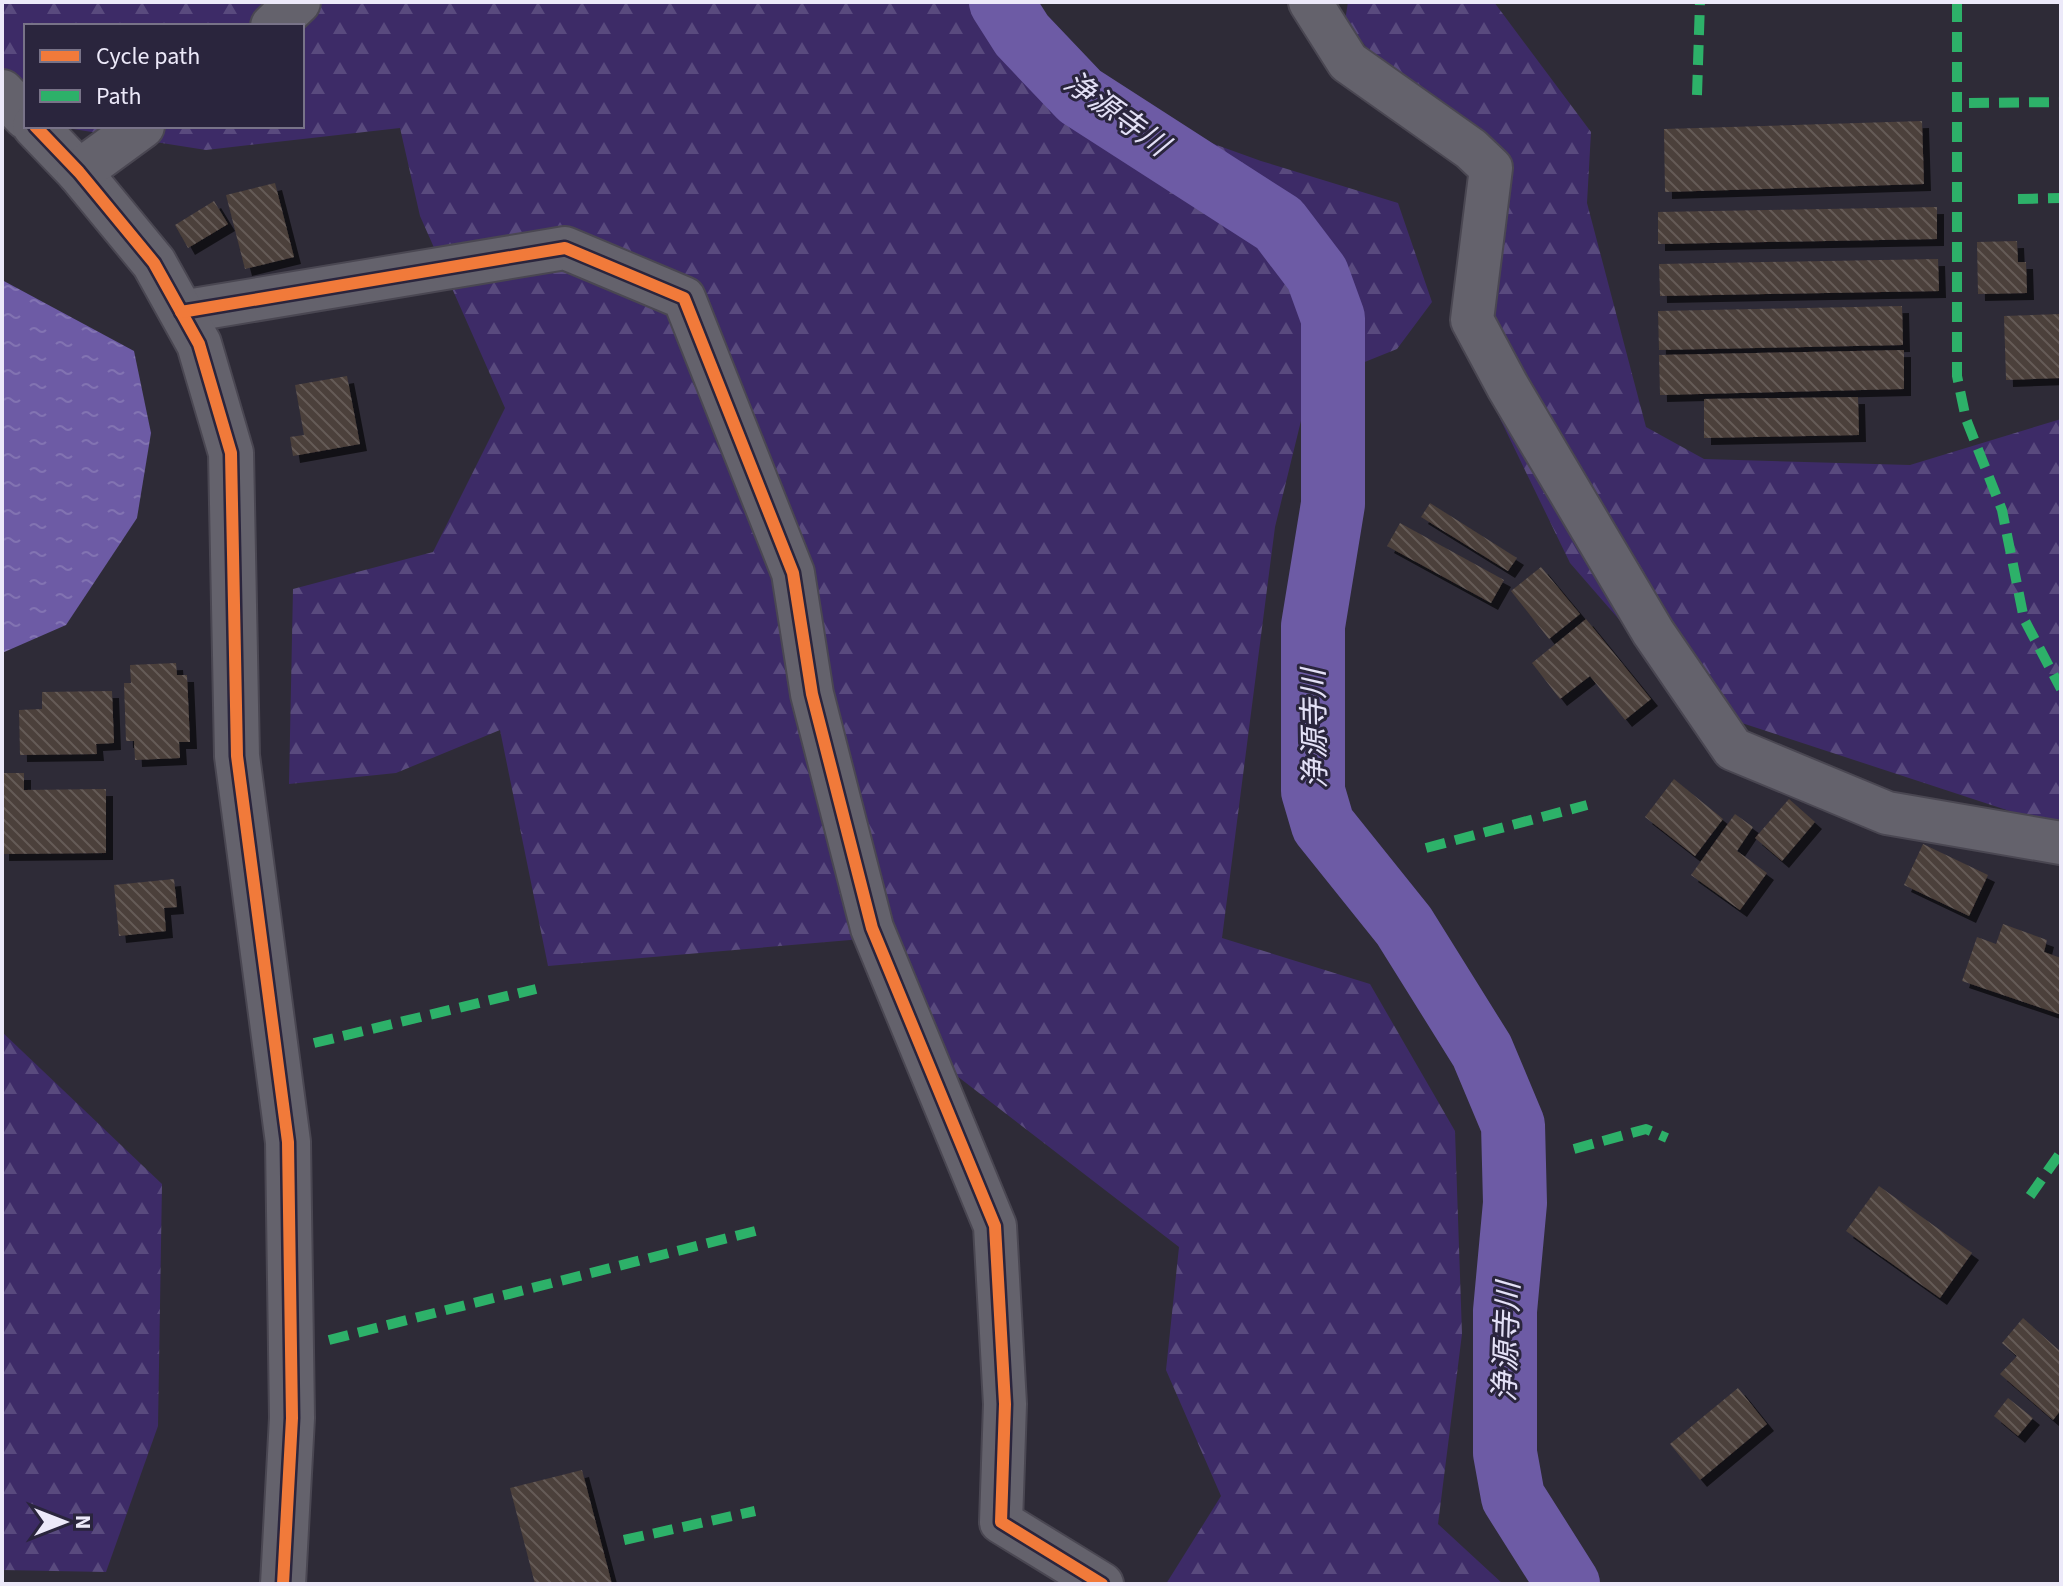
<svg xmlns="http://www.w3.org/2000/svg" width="2063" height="1586" font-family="'Source Sans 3','Noto Sans JP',sans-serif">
	<defs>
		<pattern id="forest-firs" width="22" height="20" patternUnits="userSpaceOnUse" patternTransform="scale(2)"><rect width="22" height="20" fill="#3d2b67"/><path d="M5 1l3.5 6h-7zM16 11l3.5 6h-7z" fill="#594a7e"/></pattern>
		<pattern id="water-ripples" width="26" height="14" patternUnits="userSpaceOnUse" patternTransform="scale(2)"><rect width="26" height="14" fill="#6d5ba5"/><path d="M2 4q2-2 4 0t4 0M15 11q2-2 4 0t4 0" fill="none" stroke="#8273b2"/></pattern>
		<pattern id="building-back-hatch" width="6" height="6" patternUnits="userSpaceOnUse" patternTransform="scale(2)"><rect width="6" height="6" fill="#4b3f3a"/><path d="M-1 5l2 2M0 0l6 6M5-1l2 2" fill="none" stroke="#655b57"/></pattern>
		<filter id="shadow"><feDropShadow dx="7" dy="7" stdDeviation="0" flood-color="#0009"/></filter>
	</defs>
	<rect width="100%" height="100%" fill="#2e2b37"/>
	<g fill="url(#forest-firs)">
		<path d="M2,2H992L1092,100L1261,161L1398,203L1432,302L1397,349L1310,384L1275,527L1222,938L1370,984L1455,1131L1462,1334L1438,1524L1503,1584H1166L1221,1496L1166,1370L1179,1247L957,1076L862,939L548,966L500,730L396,773L289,784L293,589L433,552L505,408L420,216L400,128L206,150L54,126H302V26H26V103L2,83Z"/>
		<path d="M1348,2H1494L1591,132L1587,203L1646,427L1704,459L1910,465L2061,419V828L1696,708L1570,563L1490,398V198L1345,21Z"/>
		<path d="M2,1032L162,1184L158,1426L106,1572L2,1570Z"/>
	</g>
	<path fill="url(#water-ripples)" d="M2,280L134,351L151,433L137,518L66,625L2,653Z"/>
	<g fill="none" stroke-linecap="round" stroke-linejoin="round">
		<path stroke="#6d5ba5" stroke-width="64" d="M1001,2L1022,35L1080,96L1279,224L1317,274L1333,318V504L1313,626V791L1323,825L1404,926L1482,1051L1513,1125L1515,1203L1505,1311V1453L1513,1497L1568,1584"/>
	</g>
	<g fill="url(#building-back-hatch)" filter="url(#shadow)">
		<path d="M1922,121L1924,184L1665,192L1664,129Z"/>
		<path d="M275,183L294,257L245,269L226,195Z"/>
		<path d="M214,201L228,224L188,248L175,225Z"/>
		<path d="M1937,207V239L1658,244V212Z"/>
		<path d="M2017,241L2018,262H2026L2027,293L1978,294L1977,242Z"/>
		<path d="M1938,259L1939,291L1660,296L1659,264Z"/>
		<path d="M1902,306L1903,345L1659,350L1658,311Z"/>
		<path d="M2061,314V378L2006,380L2004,316Z"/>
		<path d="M1904,350V389L1660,395L1659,355Z"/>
		<path d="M347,376L360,444L293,456L290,437L304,435L295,385Z"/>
		<path d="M1858,397L1859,435L1704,438V399Z"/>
		<path d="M1430,503L1517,558L1508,571L1421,517Z"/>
		<path d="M1400,523L1504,580L1491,603L1387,546Z"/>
		<path d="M1541,567L1580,614L1549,639L1511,591Z"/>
		<path d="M1586,619L1651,699L1625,720L1590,676L1560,699L1532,663Z"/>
		<path d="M176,663L177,675H187L190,742H179L180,758L135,760L134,741H126L124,683H131L130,665Z"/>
		<path d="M112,691L114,743L96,744L97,754L20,755L19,710L42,709V692Z"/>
		<path d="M2,773H24V790L106,789V853L2,854Z"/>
		<path d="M1674,779L1723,819L1695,856L1645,817Z"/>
		<path d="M1789,799L1815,822L1782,861L1755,838Z"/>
		<path d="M1735,814L1753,827L1737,851L1767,873L1740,910L1691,875Z"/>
		<path d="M1923,844L1988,875L1969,916L1904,885Z"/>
		<path d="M174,879L177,907L164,908L166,931L119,936L114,885Z"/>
		<path d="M2003,924L2047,940L2044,952L2061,958L2059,1014L1962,981L1977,937L1996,944Z"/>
		<path d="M1879,1186L1972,1253L1940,1298L1846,1231Z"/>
		<path d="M2023,1318L2061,1352V1410L2053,1420L2000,1374L2017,1356L2002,1343Z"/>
		<path d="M1738,1388L1767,1424L1700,1480L1670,1444Z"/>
		<path d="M2008,1398L2033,1418L2018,1436L1994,1416Z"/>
		<path d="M582,1470L612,1584H535L510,1488Z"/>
	</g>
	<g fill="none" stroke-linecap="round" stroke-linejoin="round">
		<g stroke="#4a4752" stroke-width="46">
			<g id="minor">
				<path d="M1310,2L1348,62L1471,149L1491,168L1472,320L1508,387L1653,632L1733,749L1887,813L2061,843"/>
				<path d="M181,312L565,248L684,298L793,573L812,694L872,928L995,1226L1005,1404L1001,1522L1102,1584"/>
			</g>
		</g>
		<g stroke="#4a4752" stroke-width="48">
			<g id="tertiary">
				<path d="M273,26L298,2"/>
				<path d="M2,92L26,117"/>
				<path d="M35,126L79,172L154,263L199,344L231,453L237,756L288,1142L292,1418L283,1584"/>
				<path d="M79,172L142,126"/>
			</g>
		</g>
		<use href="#minor" stroke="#64626c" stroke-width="42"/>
		<use href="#tertiary" stroke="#64626c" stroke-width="44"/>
		<g stroke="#2db169" stroke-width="10" stroke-dasharray="20 10" stroke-linecap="butt">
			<path d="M1957,2V376L1966,419L2002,510L2024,619L2061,689"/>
			<path d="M1697,95L1700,2"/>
			<path d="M1969,103L2061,102"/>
			<path d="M2018,199L2061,198"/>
			<path d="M1426,848L1587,805"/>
			<path d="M314,1043L536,989"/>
			<path d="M1574,1149L1646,1129L1667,1138"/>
			<path d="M2030,1196L2061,1152"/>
			<path d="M329,1340L763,1229"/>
			<path d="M624,1540L755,1511"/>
		</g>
		<g stroke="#2a253d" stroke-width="17">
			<g id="cycleway">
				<path d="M35,126L79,172L154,263L199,344L231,453L237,756L288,1142L292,1418L283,1584"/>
				<path d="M181,312L565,248L684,298L793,573L812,694L872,928L995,1226L1005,1404L1001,1522L1102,1584"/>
			</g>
		</g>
		<use href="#cycleway" stroke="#f17a3a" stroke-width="12"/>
	</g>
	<g text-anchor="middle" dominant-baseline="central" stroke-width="6" stroke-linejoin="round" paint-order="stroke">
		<g font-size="30" font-style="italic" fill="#e3e0f6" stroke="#2a253d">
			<text transform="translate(1116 114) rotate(36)">浄源寺川</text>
			<text transform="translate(1315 729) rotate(-91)">浄源寺川</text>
			<text transform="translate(1507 1342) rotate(-88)">浄源寺川</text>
		</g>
	</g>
	<rect width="2063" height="1586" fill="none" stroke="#ece9f9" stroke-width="8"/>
	<rect x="24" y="24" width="280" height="104" fill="#2a253d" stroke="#787388" stroke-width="2"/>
	<rect x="40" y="50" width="40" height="12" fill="#f17a3a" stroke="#787388" stroke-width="2"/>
	<text x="96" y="64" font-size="24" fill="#ece9f9">Cycle path</text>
	<rect x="40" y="90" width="40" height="12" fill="#2db169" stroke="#787388" stroke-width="2"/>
	<text x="96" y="104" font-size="24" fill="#ece9f9">Path</text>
	<g transform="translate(64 1522) rotate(90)" stroke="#2a253d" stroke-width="6" paint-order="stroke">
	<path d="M0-6L14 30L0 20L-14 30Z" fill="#ece9f9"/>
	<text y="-12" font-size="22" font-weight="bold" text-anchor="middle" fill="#ece9f9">N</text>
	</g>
</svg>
